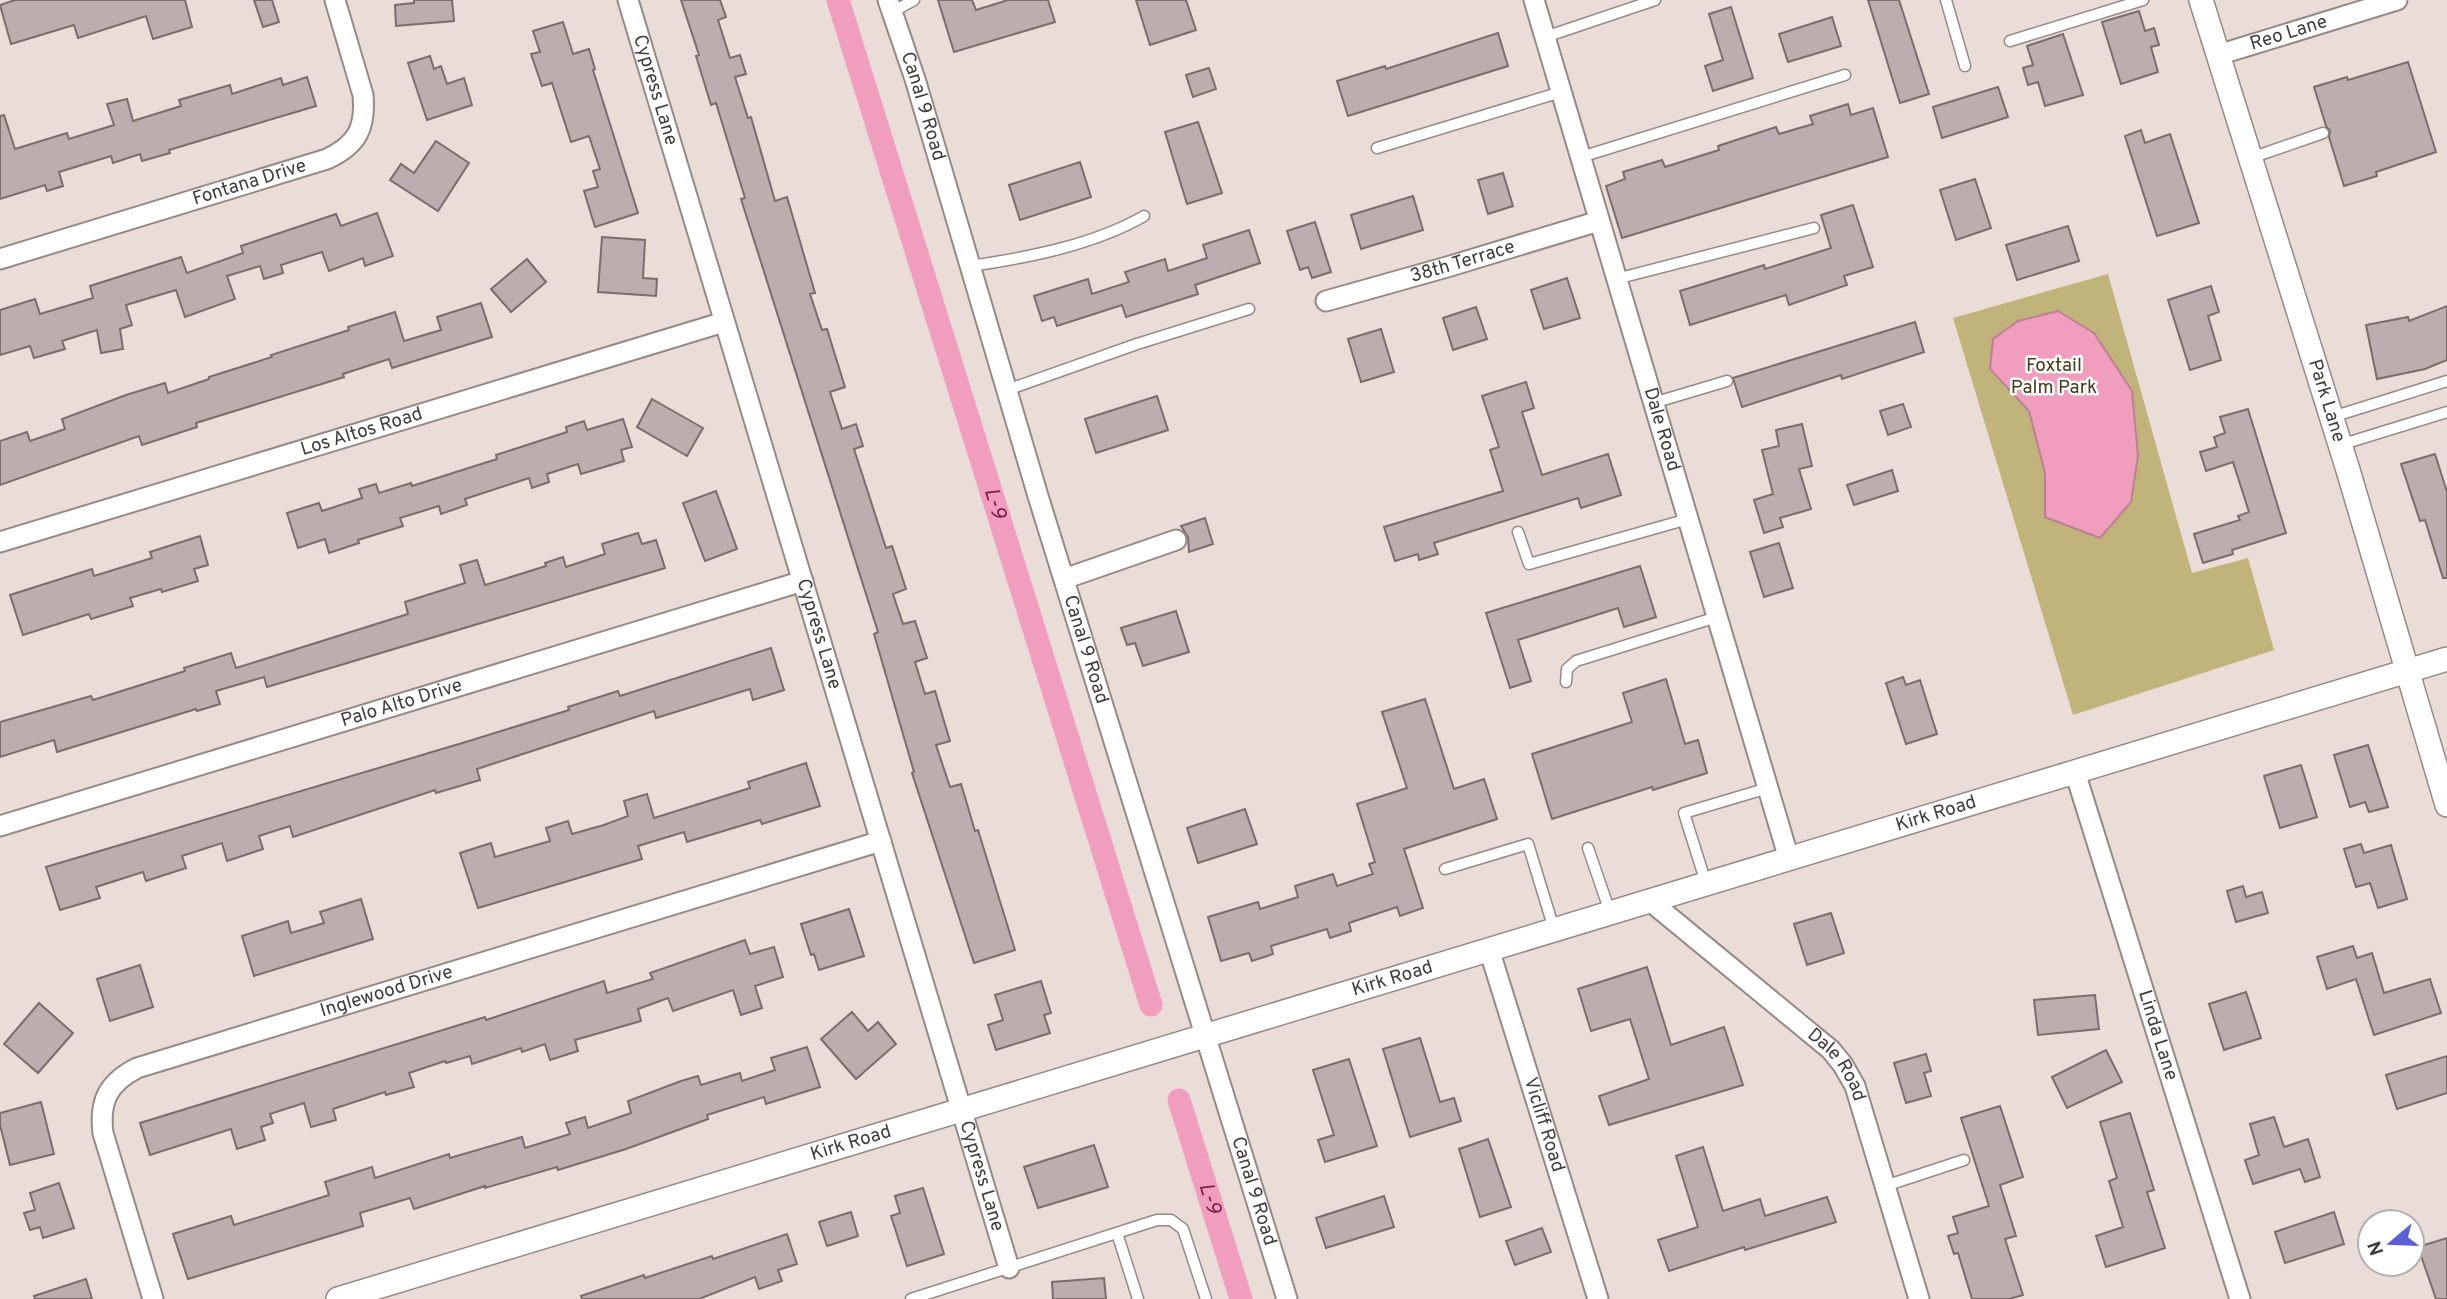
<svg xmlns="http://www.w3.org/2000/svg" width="2447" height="1299" font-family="Overpass,sans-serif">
	<rect width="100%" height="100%" fill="#eaddd7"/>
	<path fill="#c0b47b" d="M2108,274L2192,573L2248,558L2274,650L2073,715L1953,318Z"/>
	<path fill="#f19dbd" stroke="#bc8095" stroke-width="2" d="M2058,311L2094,333L2132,391L2138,456L2131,502L2100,538L2045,517V473L2029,411L1990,369L1993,339L2018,321Z"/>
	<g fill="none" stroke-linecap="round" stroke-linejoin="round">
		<g stroke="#f19dbd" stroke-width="23">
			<path id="s1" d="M838,0L1151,1005"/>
			<path id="s2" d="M1179,1100L1241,1299"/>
		</g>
	</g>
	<g fill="#bcaeae" stroke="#7a6d6c" stroke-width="2">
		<path d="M15,0H185L192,27L153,39L146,16L78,38L74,25L11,44L0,5Z"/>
		<path d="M254,0H272L279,22L263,27Z"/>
		<path d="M414,0H452L454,21L396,26L395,5L414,3Z"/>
		<path d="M681,0H720L726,17L718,20L730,58L740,55L746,74L735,77L748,118L751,117L775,201L787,197L815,293L810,294L822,330L827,329L845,387L830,392L842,429L856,424L863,446L854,449L886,548L892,546L906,589L893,594L903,624L915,621L927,658L915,662L925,694L935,691L950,741L936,745L950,787L961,784L975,831L978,830L1015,950L974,963L912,773L914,772L874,634L878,632L741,199L745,198L716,103L711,105L696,56L699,55Z"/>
		<path d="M938,0H972L976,10L1008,0H1048L1055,22L954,52Z"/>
		<path d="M1136,0H1186L1196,30L1150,45Z"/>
		<path d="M1868,0H1899L1929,94L1900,103Z"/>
		<path d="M1731,7L1753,78L1713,91L1705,66L1723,60L1709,14Z"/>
		<path d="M2139,11L2145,31L2154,28L2159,45L2151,47L2158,72L2121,84L2102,22Z"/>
		<path d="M1832,17L1841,46L1788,62L1779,34Z"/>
		<path d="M563,22L573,54L589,49L595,69L593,70L638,213L595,227L584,191L598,187L593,171L600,169L589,136L571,142L552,83L542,86L531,54L540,52L533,31Z"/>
		<path d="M1498,33L1508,66L1348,116L1337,81L1385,66L1386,69Z"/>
		<path d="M2063,34L2083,95L2045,106L2038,82L2028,85L2023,68L2033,65L2027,46Z"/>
		<path d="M430,56L434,69L441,66L447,84L464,78L472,105L427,120L408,63Z"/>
		<path d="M2408,62L2436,152L2376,172L2377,176L2344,186L2329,137L2330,131L2326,126L2314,87L2347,77L2348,80Z"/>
		<path d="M1209,68L1216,89L1193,97L1186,75Z"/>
		<path d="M307,77L316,106L169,150L170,153L142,161L140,154L113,163L111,156L59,172L63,186L47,191L45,185L0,199V116L4,115L15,149L67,133L69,139L114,125L107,104L127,99L133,121L181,106L179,100L230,85L232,94L281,78L283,85Z"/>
		<path d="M1998,87L2008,117L1942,138L1933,107Z"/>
		<path d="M1848,104L1851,115L1873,108L1888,157L1622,238L1606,186L1625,179L1623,172L1662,160L1665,167L1719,150L1718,146L1776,127L1779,134L1813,124L1810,116Z"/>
		<path d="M1198,122L1222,193L1187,204L1165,132Z"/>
		<path d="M2141,130L2145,143L2170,134L2199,223L2157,236L2125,136Z"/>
		<path d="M436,141L469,163L438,211L390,180L401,164L414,173Z"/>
		<path d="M1080,162L1091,197L1020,220L1009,185Z"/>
		<path d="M1503,173L1513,206L1488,214L1478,180Z"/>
		<path d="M1975,179L1991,228L1956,240L1940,190Z"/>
		<path d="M1413,196L1423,230L1361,249L1351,215Z"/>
		<path d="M1853,205L1873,267L1844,276L1847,285L1789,305L1786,295L1690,325L1680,291L1764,265L1765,269L1831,248L1821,215Z"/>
		<path d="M377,213L393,256L365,266L363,258L329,271L322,252L281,265L283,273L264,279L260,266L227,276L235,299L185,317L176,290L126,305L132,325L120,329L123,349L101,353L97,330L62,341L65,349L34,358L30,346L0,355V310L35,299L40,314L93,298L90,286L181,257L187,273L243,253L241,246L336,214L341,226Z"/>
		<path d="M1315,222L1331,272L1312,278L1308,267L1300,270L1287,231Z"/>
		<path d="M2068,226L2079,261L2017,280L2006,245Z"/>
		<path d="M1249,230L1260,263L1195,285L1198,294L1126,317L1122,305L1057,326L1054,317L1042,321L1034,296L1088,279L1092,294L1129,282L1125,272L1165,259L1168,271L1207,258L1203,245Z"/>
		<path d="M602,237L645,240L643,278L657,279L656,296L598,292Z"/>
		<path d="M527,259L546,282L511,312L491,289Z"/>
		<path d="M1567,278L1580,318L1544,329L1531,290Z"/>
		<path d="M2211,286L2219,312L2208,316L2221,360L2190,370L2168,300Z"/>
		<path d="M481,303L492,337L392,368L389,359L343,374L344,377L196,423L197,427L142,445L139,436L0,485V441L27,432L30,441L65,429L62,419L126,395L165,383L168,393L209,379V377L272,357L271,355L349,330L348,327L395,312L404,341L441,330L437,317Z"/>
		<path d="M2447,306V360L2425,369L2377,379L2366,325L2408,317L2409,321Z"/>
		<path d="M1476,307L1487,339L1453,350L1443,318Z"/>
		<path d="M1915,322L1924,352L1842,379L1841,375L1742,407L1733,378Z"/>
		<path d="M1381,329L1394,372L1361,382L1348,339Z"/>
		<path d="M1526,382L1534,408L1522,412L1542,475L1608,454L1621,495L1581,508L1578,498L1434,543L1438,554L1419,560L1418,554L1395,561L1384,527L1503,491L1490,450L1499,447L1482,396Z"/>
		<path d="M1157,396L1168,430L1096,453L1085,419Z"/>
		<path d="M652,399L703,428L687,456L637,427Z"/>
		<path d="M1903,404L1911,427L1888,435L1880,411Z"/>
		<path d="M2248,409L2286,533L2232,550L2233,554L2203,563L2194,534L2240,520L2238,516L2249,512L2233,462L2206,471L2200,452L2217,447L2214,437L2225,433L2220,417Z"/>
		<path d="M623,419L632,447L621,450L624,461L581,474L578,464L547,474L549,482L532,488L529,478L465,499L467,505L441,514L439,506L400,518L403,526L358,540L359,543L329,553L325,539L298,548L287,513L319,503L322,511L362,498L359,489L376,484L379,493L411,483L412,486L497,459L496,455L567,432L566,427L584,421L587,430Z"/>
		<path d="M1802,424L1812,466L1799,469L1811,509L1780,518L1783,527L1764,533L1754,500L1773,494L1762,450L1779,446L1776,430Z"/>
		<path d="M2435,454L2447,492V578H2443L2425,520L2420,521L2401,464Z"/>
		<path d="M1892,470L1898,491L1854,505L1847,485Z"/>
		<path d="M716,491L737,549L705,561L683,503Z"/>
		<path d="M1205,518L1213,544L1189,552L1188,537L1181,526Z"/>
		<path d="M638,533L642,544L656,540L665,568L267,687L264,677L216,691L220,704L197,711L196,709L57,752L54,740L0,757V722L91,696L93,700L185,671L184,668L231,653L236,668L408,614L405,602L465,583L460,565L477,560L485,585L546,566L545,563L563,557L566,567L605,554L602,544Z"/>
		<path d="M200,536L208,565L194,569L198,581L162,592L161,589L130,598L133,606L91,619L89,614L23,635L10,595L92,569L94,576L152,558L150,552Z"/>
		<path d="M1779,543L1793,588L1764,597L1750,552Z"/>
		<path d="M1640,566L1656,617L1624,627L1618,608L1518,640L1531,681L1510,688L1486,613Z"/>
		<path d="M1176,611L1189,652L1143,666L1135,643L1127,645L1121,628Z"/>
		<path d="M771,648L784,690L753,700L750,689L656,718L654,711L477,769L480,780L436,793L435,790L293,837L290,826L259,836L263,849L227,861L222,843L182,856L186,868L146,881L143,872L96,887L100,898L60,910L46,867L469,741L569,710L568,707L618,691L620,696Z"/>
		<path d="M1903,677L1906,685L1920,680L1937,734L1906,744L1886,683Z"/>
		<path d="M1666,679L1685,744L1698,740L1707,773L1653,790L1652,787L1552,819L1532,754L1632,722L1623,693Z"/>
		<path d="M1425,699L1454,789L1484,779L1497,819L1404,849L1423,908L1400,916L1397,907L1349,923L1351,931L1330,938L1327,929L1271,946L1273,954L1252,961L1249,953L1221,961L1208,917L1258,902L1260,909L1298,897L1295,886L1333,874L1337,886L1373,874L1369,864L1375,862L1357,804L1407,788L1382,712Z"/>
		<path d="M2368,745L2388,807L2369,812L2365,802L2350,807L2334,755Z"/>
		<path d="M806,763L820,806L762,824L760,820L687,842L684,832L638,846L642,859L478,908L460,853L491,843L495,857L550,841L546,828L568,821L572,834L604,825L628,816L624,801L647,794L654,818L750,788L748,782Z"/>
		<path d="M2301,765L2317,817L2280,828L2264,776Z"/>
		<path d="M1245,809L1257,844L1198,863L1187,828Z"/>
		<path d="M2361,844L2364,853L2391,845L2407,899L2378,908L2370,883L2356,887L2344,849Z"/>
		<path d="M2243,886L2246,897L2262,892L2268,913L2236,922L2227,891Z"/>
		<path d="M361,899L373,939L254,976L242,936L288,921L291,933L324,923L320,912Z"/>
		<path d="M849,909L864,956L819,970L814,954L811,955L801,924Z"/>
		<path d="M1831,913L1844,953L1807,965L1794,924Z"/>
		<path d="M745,940L750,954L774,947L783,977L755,986L762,1008L741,1015L733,990L673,1011L668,998L638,1009L641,1021L575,1040L578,1051L550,1060L545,1044L522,1052L521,1048L472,1064L470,1056L446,1063L445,1061L409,1073L414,1087L386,1095L385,1092L333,1109L336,1120L311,1127L304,1103L270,1114L273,1123L261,1127L265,1140L237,1149L231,1129L150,1155L140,1123L485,1017L486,1020L604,981L607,993L653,979L650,973Z"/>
		<path d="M2353,946L2357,958L2372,953L2384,993L2430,979L2441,1013L2374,1035L2356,979L2327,989L2317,957Z"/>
		<path d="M140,965L153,1007L110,1021L97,979Z"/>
		<path d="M1647,967L1671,1045L1724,1027L1743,1085L1609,1125L1599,1096L1649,1079L1630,1019L1591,1031L1578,989Z"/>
		<path d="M1041,981L1051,1013L1044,1015L1050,1033L996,1050L988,1025L1003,1020L995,995Z"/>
		<path d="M2246,992L2261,1038L2224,1050L2209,1004Z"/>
		<path d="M2095,995L2099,1029L2038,1035L2034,1000Z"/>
		<path d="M39,1003L73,1033L38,1073L4,1044Z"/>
		<path d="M852,1012L868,1031L878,1022L896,1044L856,1079L821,1039Z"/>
		<path d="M1420,1038L1440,1102L1454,1098L1461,1121L1410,1137L1383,1049Z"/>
		<path d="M807,1047L820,1087L766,1104L764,1097L707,1115L708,1119L626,1149L558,1170L557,1167L485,1188V1186L414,1209L410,1198L360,1213L363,1226L188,1279L173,1234L231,1216L234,1225L329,1195L325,1182L372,1167L375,1178L449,1154L450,1158L522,1137L525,1148L570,1134L566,1123L585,1117L588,1128L631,1113L628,1101L681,1081L698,1076L701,1085L740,1073L742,1081L775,1070L771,1058Z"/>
		<path d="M2106,1050L2122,1082L2067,1108L2052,1077Z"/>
		<path d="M1926,1054L1931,1071L1924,1073L1931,1096L1906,1103L1894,1063Z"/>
		<path d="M2447,1056V1093L2397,1109L2386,1075Z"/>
		<path d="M1349,1059L1377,1146L1325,1162L1318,1140L1334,1135L1313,1070Z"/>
		<path d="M41,1102L54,1154L10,1165L0,1125V1113Z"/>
		<path d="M2000,1106L2023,1177L2000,1185L2016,1236L2005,1239L2023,1295L2009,1299H1972L1958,1253L1954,1254L1948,1236L1958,1233L1953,1217L1989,1206L1961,1118Z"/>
		<path d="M2130,1113L2154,1190L2147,1192L2165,1248L2106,1267L2096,1236L2123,1227L2109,1181L2117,1178L2100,1122Z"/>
		<path d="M2274,1117L2284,1147L2308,1139L2320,1177L2305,1182L2300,1169L2253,1184L2245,1160L2259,1155L2250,1124Z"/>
		<path d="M1488,1139L1511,1207L1480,1217L1459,1149Z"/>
		<path d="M1094,1145L1108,1187L1038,1208L1024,1167Z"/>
		<path d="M1703,1147L1723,1211L1760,1199L1765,1216L1827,1197L1836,1222L1745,1250L1744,1247L1669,1271L1658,1240L1698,1227L1676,1156Z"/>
		<path d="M59,1183L74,1228L43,1238L40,1227L30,1230L24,1213L35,1210L30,1193Z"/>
		<path d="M923,1188L944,1254L907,1266L891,1216L900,1213L895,1196Z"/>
		<path d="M1384,1196L1394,1227L1326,1248L1316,1218Z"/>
		<path d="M851,1212L858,1236L827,1246L819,1222Z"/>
		<path d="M2334,1212L2344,1244L2285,1263L2275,1232Z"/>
		<path d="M1542,1228L1551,1252L1515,1265L1506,1241Z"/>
		<path d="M787,1234L797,1264L778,1270L782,1281L759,1289L755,1277L699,1299H582L581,1296L644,1275L645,1278L712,1256L713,1259Z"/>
		<path d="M2447,1238V1299H2436L2418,1247Z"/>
		<path d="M1104,1278L1106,1299H1053L1052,1282Z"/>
		<path d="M86,1279L92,1299H35L34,1296Z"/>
	</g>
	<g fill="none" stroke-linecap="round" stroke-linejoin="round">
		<g stroke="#968a85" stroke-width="13">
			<g id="service">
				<path d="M1946,0L1965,66"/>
				<path d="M892,12L914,0"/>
				<path d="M1545,37L1655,0"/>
				<path d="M2010,41L2143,0"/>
				<path d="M1377,148L1561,92"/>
				<path d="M1581,157L1845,75"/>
				<path d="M2251,158L2323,133"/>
				<path d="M970,266C1026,258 1094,245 1144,216"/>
				<path d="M1616,279L1814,228"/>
				<path d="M1007,390L1137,344L1249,309"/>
				<path d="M1653,403L1727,381"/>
				<path d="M2332,417L2447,381"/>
				<path d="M2340,445L2447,412"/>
				<path d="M1518,532L1529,564L1688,519"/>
				<path d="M1566,682L1567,669L1576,661L1717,617"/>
				<path d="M1588,848L1610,912"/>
				<path d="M1445,869L1528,844L1554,929"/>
				<path d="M1706,883L1684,813L1768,788"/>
				<path d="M1885,1186L1964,1160"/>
				<path d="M1117,1233L1138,1299"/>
				<path d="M911,1299L1157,1220H1171L1183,1229L1206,1299"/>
			</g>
		</g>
		<g stroke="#968a85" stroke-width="23">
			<g id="minor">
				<path id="s3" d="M628,0L1009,1268"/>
				<path id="s4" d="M888,0L915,79L1038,496L1287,1299"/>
				<path id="s5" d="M1534,0L1789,859"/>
				<path id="s6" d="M2218,55L2397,0"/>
				<path id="s7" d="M0,259L327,159C357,145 366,128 363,95L335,0"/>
				<path id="s8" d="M1326,301L1447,267L1599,221"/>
				<path id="s9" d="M0,542L724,322"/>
				<path d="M1064,579L1176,540"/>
				<path id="s10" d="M2075,772L2240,1299"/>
				<path id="s11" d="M0,826L803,581"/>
				<path id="s12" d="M1650,901L1831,1050L1843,1065L1855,1086L1919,1299"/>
				<path id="s13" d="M1489,949L1598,1299"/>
				<path id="s14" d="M153,1299L103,1133C99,1101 108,1083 137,1068L881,841"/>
			</g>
		</g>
		<g stroke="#968a85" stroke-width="26">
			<g id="tertiary">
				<path id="s15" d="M2201,0L2348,470L2447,805"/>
				<path id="s16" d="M338,1299L2447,659"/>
			</g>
		</g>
		<use href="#service" stroke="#fff" stroke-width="10"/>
		<use href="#minor" stroke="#fff" stroke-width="19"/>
		<use href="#tertiary" stroke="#fff" stroke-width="23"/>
	</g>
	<g text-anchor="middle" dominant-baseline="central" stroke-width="5" stroke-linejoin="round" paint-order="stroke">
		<g font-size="19" fill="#413c39" stroke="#fff">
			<text stroke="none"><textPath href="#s6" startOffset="74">Reo Lane</textPath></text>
			<text stroke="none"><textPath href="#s3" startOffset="94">Cypress Lane</textPath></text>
			<text stroke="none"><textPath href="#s4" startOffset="112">Canal 9 Road</textPath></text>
			<text stroke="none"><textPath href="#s7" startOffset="261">Fontana Drive</textPath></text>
			<text stroke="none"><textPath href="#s8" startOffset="142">38th Terrace</textPath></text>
			<text stroke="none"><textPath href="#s15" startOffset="420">Park Lane</textPath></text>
			<text stroke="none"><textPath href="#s5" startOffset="448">Dale Road</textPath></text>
			<text stroke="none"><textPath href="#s9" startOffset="378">Los Altos Road</textPath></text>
			<text stroke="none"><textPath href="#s3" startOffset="662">Cypress Lane</textPath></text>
			<text stroke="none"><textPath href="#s4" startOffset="679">Canal 9 Road</textPath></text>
			<text stroke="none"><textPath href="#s11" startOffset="420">Palo Alto Drive</textPath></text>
			<text stroke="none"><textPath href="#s16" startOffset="1670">Kirk Road</textPath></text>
			<text stroke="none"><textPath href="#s16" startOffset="1102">Kirk Road</textPath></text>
			<text stroke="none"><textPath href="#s14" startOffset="514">Inglewood Drive</textPath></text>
			<text stroke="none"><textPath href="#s10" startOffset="276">Linda Lane</textPath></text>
			<text stroke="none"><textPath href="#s12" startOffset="250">Dale Road</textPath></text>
			<text stroke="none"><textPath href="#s13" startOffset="184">Vicliff Road</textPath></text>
			<text stroke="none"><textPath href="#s16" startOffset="536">Kirk Road</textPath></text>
			<text stroke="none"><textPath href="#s3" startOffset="1228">Cypress Lane</textPath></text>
			<text stroke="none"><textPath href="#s4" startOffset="1246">Canal 9 Road</textPath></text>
		</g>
		<g font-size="19" fill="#433c17" stroke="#fff">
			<text x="2054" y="366">Foxtail<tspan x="2054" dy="22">Palm Park</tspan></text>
		</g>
		<g font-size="21" font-style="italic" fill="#7f204e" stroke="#fff">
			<text stroke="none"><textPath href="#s1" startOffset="527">L-9</textPath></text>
			<text stroke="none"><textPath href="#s2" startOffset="103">L-9</textPath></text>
		</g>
	</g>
	<g transform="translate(2391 1243) rotate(251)"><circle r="33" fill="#ffffff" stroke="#b3b1b0" stroke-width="2"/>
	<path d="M0-5L12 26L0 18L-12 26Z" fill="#5d5fd7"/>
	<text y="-10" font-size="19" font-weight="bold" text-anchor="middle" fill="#413c39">N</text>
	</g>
</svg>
